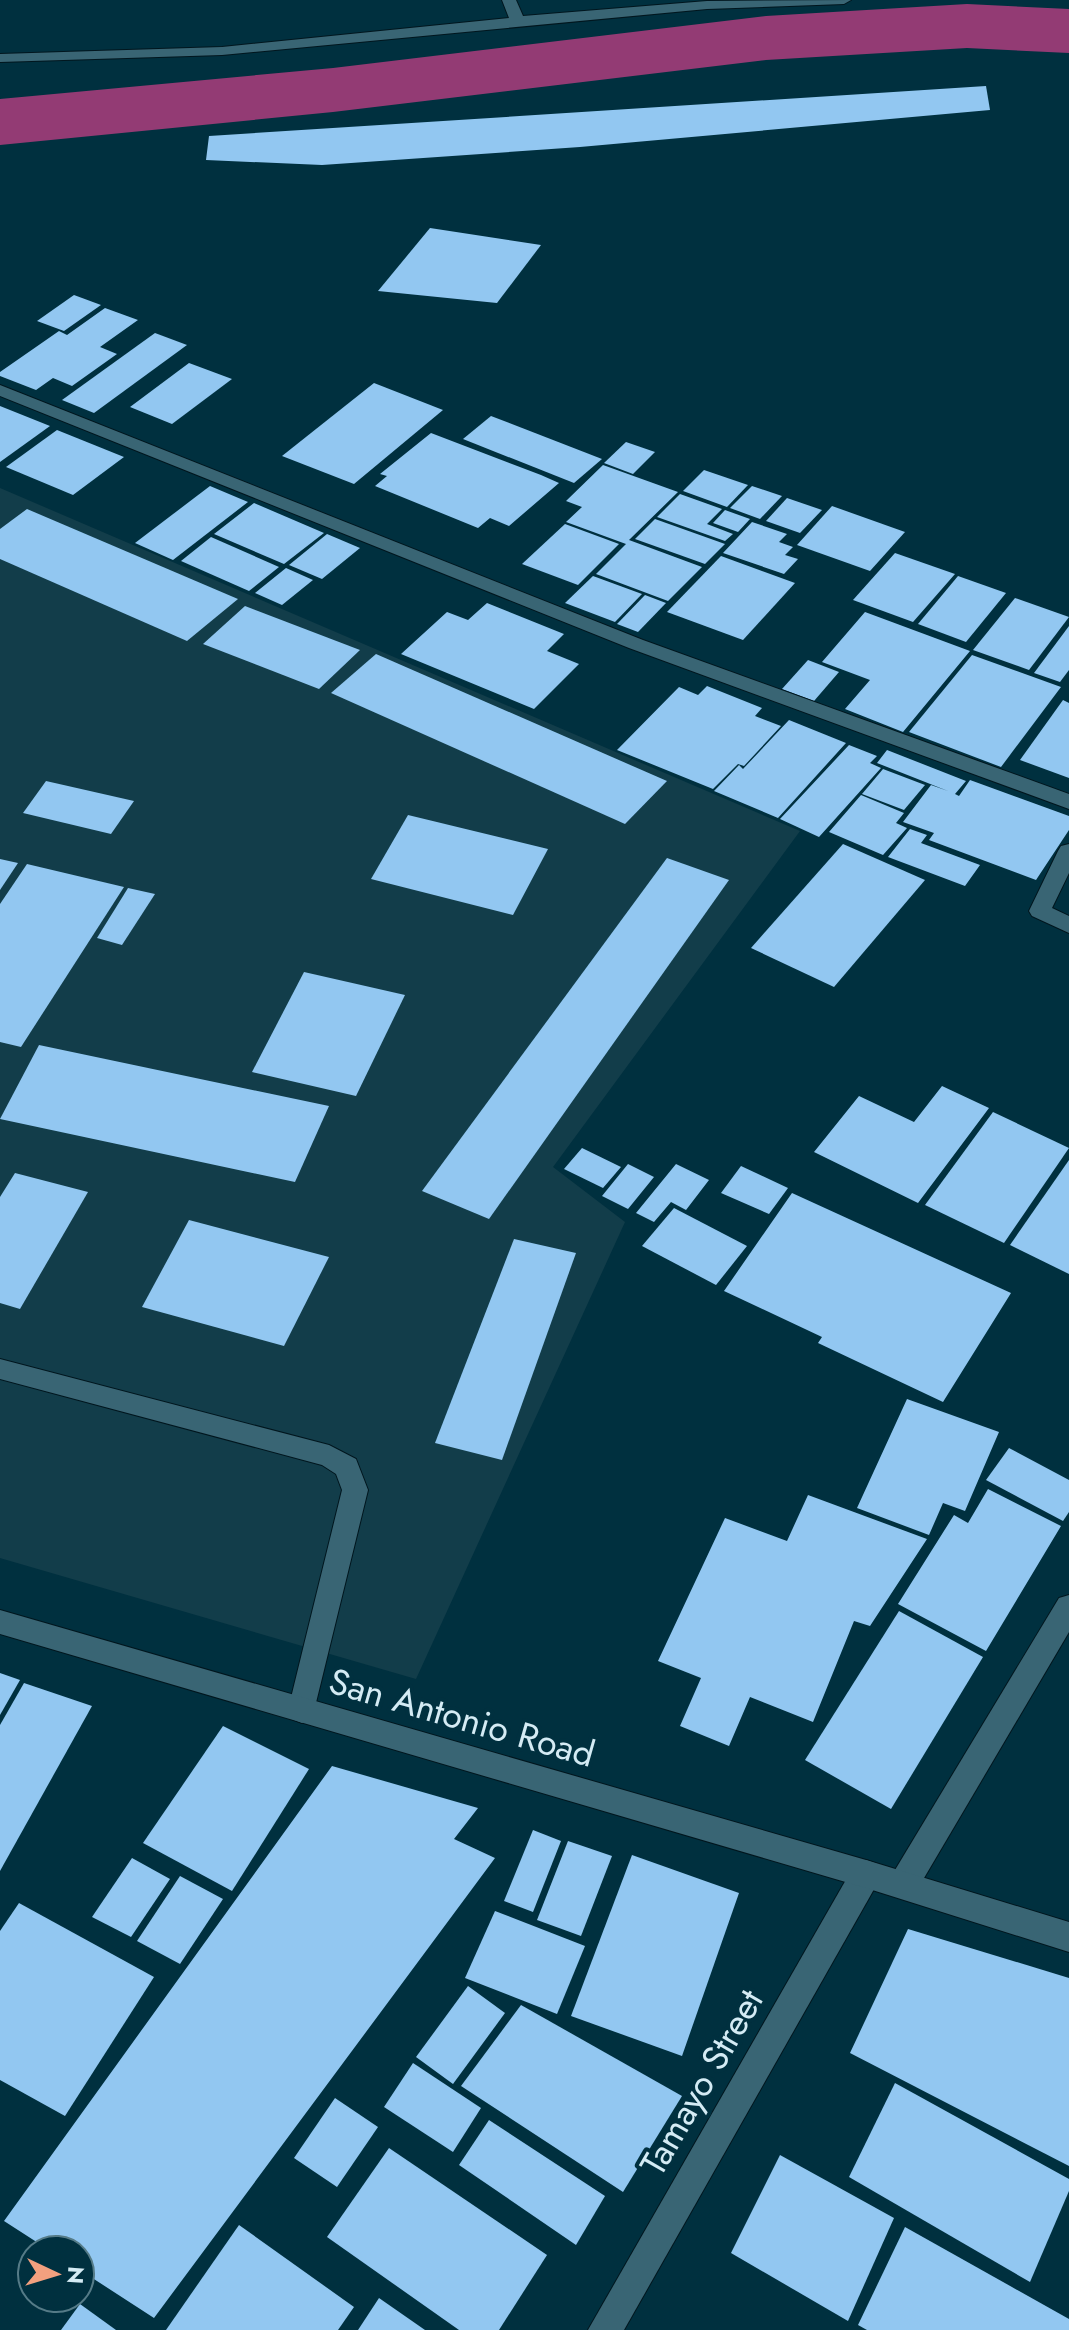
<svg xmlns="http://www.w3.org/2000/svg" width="1069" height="2330" font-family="Jost,sans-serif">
	<rect width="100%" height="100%" fill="#00303f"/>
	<path fill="#123d4a" d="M0,488L800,831L553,1167L625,1222L416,1679L0,1558Z"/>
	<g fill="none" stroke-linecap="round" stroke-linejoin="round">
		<path fill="#933b74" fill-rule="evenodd" d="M967,4L1069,9V53L967,48L766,60L333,112L0,145V99L333,68L766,16Z"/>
	</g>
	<g fill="#92c7f1">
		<path d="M986,86L990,110L580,147L322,165L206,160L209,136Z"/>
		<path d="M430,228L541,245L497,303L378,291Z"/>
		<path d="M74,295L101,305L64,331L37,321Z"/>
		<path d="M105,308L138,320L100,347L117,354L72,386L53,378L36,390L0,376V372L59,331L67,335Z"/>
		<path d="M155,333L187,345L94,413L62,400Z"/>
		<path d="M189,363L232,379L172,424L130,407Z"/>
		<path d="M374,383L443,410L354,484L282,456Z"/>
		<path d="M0,406L50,426L0,462Z"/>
		<path d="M491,416L602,459L574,483L463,439Z"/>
		<path d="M57,430L124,457L73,495L6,467Z"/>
		<path d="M431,433L541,475L559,483L509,526L490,518L478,528L375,486L387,476L380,474Z"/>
		<path d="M626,442L655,452L633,474L604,463Z"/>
		<path d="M603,465L678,492L629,540L702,567L668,601L596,574L626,544L566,522L582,507L566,501Z"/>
		<path d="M704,470L748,485L727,507L683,491Z"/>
		<path d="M210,486L248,502L173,560L135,543Z"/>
		<path d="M752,486L782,496L760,519L730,508Z"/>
		<path d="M680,494L722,509L707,524L733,534L725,541L657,517Z"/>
		<path d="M787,498L822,510L800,533L766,521Z"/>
		<path d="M254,503L324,533L284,564L214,534Z"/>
		<path d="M832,506L905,532L870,571L797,545Z"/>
		<path d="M27,509L238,599L187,641L0,559V529Z"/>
		<path d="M725,510L750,519L738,532L713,523Z"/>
		<path d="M655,519L725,544L705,564L635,539Z"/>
		<path d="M752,522L787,534L779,542L793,547L785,555L798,559L784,574L723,553Z"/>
		<path d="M565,524L619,544L578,585L522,564Z"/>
		<path d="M327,534L360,548L322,579L289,565Z"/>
		<path d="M211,537L279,567L249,591L181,561Z"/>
		<path d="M895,553L955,574L913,622L853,600Z"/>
		<path d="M721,556L795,583L743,640L667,612Z"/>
		<path d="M286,568L313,580L282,605L255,593Z"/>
		<path d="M593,576L642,594L615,622L565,603Z"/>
		<path d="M958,576L1006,593L966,642L918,624Z"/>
		<path d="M645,595L666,603L638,632L617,624Z"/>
		<path d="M1015,598L1069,617L1029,670L973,650Z"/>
		<path d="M487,603L564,634L547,651L579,664L534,709L401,654L447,612L468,620Z"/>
		<path d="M245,606L360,650L319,689L203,644Z"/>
		<path d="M865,612L970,651L903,732L845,709L870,680L822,662Z"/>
		<path d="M1069,626V670L1060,682L1034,673Z"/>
		<path d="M376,654L667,781L625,824L331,693Z"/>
		<path d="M972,655L1061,687L1001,767L909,732Z"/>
		<path d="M808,660L839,672L814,701L782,689Z"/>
		<path d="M707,686L762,708L755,716L781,726L744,766L738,764L713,789L617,750L679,687L698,695Z"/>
		<path d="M1063,700L1069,703V778L1020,760Z"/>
		<path d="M789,720L846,743L778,818L714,791L739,765L743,769Z"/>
		<path d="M849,745L877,756L870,763L881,768L819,837L780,819Z"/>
		<path d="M887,750L966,781L955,794L959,796L970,780L1069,816V830L1036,880L929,840L934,833L903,822L931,785L948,791L877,763Z"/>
		<path d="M883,769L925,785L904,810L862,794Z"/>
		<path d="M46,781L134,801L111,834L23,813Z"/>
		<path d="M861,795L904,813L896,823L907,828L883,855L829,832Z"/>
		<path d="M408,815L548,849L513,915L371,879Z"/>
		<path d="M910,829L927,835L921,843L980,865L965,886L888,857Z"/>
		<path d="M843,844L925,880L834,987L751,948Z"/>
		<path d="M667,858L729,880L489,1219L422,1191Z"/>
		<path d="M0,859L18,863L0,890Z"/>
		<path d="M27,864L124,887L21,1047L0,1042V904Z"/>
		<path d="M128,888L155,894L122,945L97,938Z"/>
		<path d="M304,972L405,995L356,1096L252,1072Z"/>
		<path d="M39,1045L329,1106L295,1182L0,1119Z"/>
		<path d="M942,1086L989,1108L918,1203L814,1152L859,1096L914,1122Z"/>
		<path d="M993,1112L1069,1148L1004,1243L925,1205Z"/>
		<path d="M582,1148L621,1167L603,1188L564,1169Z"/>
		<path d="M1069,1160V1274L1010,1245Z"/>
		<path d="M628,1164L654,1177L628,1209L602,1196Z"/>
		<path d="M676,1164L709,1180L686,1210L671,1202L654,1222L636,1213Z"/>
		<path d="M741,1166L788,1188L769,1214L721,1193Z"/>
		<path d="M15,1173L88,1192L20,1309L0,1303V1197Z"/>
		<path d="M792,1193L1011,1293L943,1402L818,1343L822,1337L724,1291Z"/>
		<path d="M674,1208L747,1246L716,1285L642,1246Z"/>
		<path d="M189,1220L329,1257L284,1346L142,1307Z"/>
		<path d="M514,1239L576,1253L502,1460L435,1443Z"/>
		<path d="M907,1399L999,1432L965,1511L943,1503L929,1535L857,1508Z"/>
		<path d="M1009,1448L1069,1480V1512L1063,1521L986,1480Z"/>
		<path d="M988,1489L1061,1526L986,1651L898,1604L954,1515L968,1523Z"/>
		<path d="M808,1495L927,1539L870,1626L854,1621L813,1722L750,1697L729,1746L680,1726L701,1678L658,1661L725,1518L787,1541Z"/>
		<path d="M899,1611L983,1657L891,1809L805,1760Z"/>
		<path d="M0,1673L20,1680L0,1715Z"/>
		<path d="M24,1683L92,1706L0,1871V1725Z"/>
		<path d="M223,1726L309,1769L232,1891L143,1843Z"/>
		<path d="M332,1766L478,1808L454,1839L495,1858L154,2318L80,2270V2250H49L4,2221Z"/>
		<path d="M533,1830L561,1841L533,1912L504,1901Z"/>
		<path d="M568,1841L612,1856L581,1936L537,1920Z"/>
		<path d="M632,1855L739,1893L682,2056L571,2016Z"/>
		<path d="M132,1858L170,1879L131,1937L92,1917Z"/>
		<path d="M180,1876L223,1899L180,1964L137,1941Z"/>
		<path d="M19,1903L154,1977L65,2116L0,2080V1931Z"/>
		<path d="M495,1911L585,1946L557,2014L465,1978Z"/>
		<path d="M908,1929L1069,1978V2166L850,2053Z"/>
		<path d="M468,1986L505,2013L453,2084L416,2057Z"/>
		<path d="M521,2005L682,2096L623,2192L461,2086Z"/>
		<path d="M413,2063L481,2108L453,2152L384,2107Z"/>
		<path d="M895,2083L1069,2179V2191L1030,2282L849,2177Z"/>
		<path d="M335,2098L378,2127L337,2187L294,2158Z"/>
		<path d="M489,2120L605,2196L576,2245L459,2165Z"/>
		<path d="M389,2148L547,2255L499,2330H459L327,2237Z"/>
		<path d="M780,2155L894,2218L848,2321L731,2253Z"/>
		<path d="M239,2225L354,2307L338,2330H166Z"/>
		<path d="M905,2227L1069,2319V2330H867L858,2325Z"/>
		<path d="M379,2298L425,2330H358Z"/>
		<path d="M80,2304L116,2330H61Z"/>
	</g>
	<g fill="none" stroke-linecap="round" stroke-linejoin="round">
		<g stroke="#01161e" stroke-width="2">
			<path id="lane" d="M0,1359L329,1445L356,1459L368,1490L312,1719L302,1723L292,1719L288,1710L342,1490L336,1474L322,1465L0,1379Z"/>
		</g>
		<g stroke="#01161e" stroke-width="2">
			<g id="street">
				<path d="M502,0H516L523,16L707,1L851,0L844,4L707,9L222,55L0,62V54L222,47L509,18Z"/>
				<path d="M0,385L643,640L1069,794V809L629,648L0,396Z"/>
				<path d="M1069,844V873L1052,908L1069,916V933L1032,916L1029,911L1058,851L1061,846Z"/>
				<path d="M1069,1595V1632L914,1895L903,1899L892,1895L888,1885L892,1875L1059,1598Z"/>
				<path d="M866,1860L877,1864L881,1874L877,1884L624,2330H588L855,1864Z"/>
			</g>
		</g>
		<g stroke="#01161e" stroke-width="2">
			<path id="secondary" d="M0,1610L866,1860L1069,1922V1952L866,1888L0,1634Z"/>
		</g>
		<use href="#lane" fill="#396574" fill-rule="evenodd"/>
		<use href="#street" fill="#396574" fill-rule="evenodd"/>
		<use href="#secondary" fill="#396574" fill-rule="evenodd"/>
	</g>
	<g text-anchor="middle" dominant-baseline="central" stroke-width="8" stroke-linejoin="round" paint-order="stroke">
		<g font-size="36" fill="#d4ebf4" stroke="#00303f">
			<text transform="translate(462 1717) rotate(16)">San Antonio Road</text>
			<text transform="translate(701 2082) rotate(-60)">Tamayo Street</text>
		</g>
	</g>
	<g transform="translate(56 2274) rotate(94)"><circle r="38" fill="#00303f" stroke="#557b87" stroke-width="2"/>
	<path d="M0-6L14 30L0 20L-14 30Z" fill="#f2a07f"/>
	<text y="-12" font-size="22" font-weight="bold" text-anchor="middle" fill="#d4ebf4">N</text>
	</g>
</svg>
